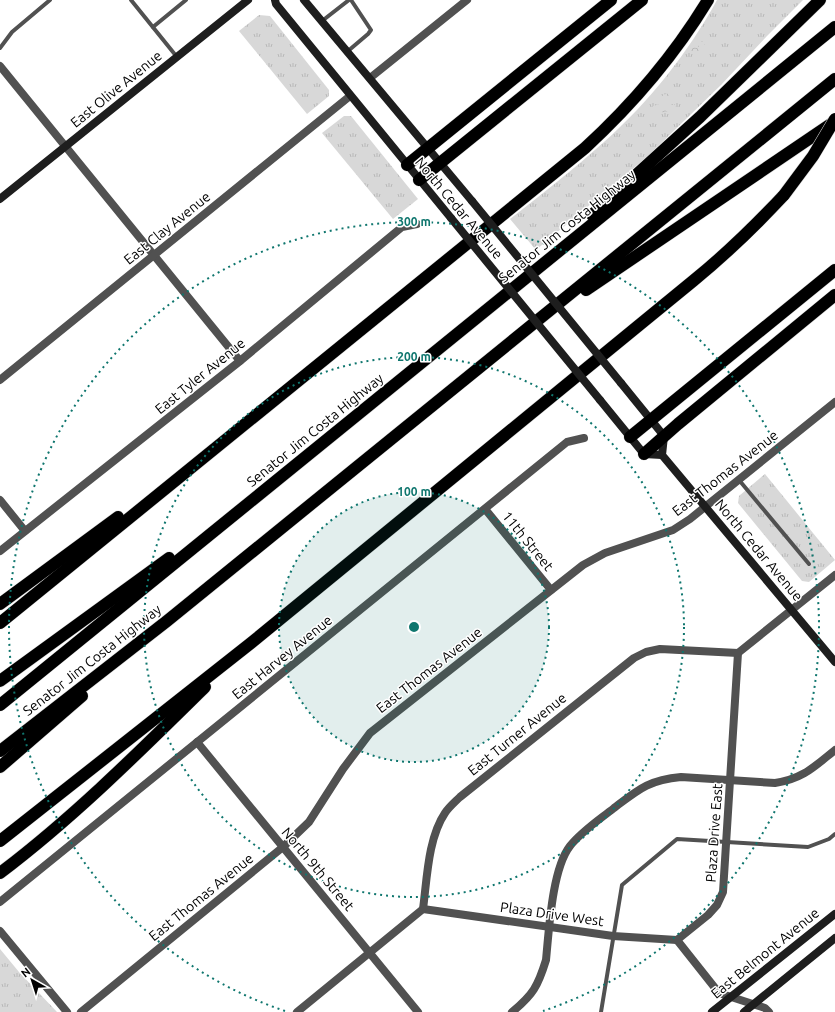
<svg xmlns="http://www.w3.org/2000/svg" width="835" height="1012" font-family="Ubuntu,sans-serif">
	<defs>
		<pattern id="grass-tufts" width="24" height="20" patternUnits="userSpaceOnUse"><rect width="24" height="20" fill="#d8d8d8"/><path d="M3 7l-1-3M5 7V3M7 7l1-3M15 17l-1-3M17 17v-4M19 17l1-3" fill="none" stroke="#b8b8b8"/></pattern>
		<pattern id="forest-crowns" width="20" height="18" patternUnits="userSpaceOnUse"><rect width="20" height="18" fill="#d8d8d8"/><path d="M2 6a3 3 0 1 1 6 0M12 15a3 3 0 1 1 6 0" fill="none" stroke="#b8b8b8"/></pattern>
	</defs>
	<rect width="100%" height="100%" fill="#fff"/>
	<g fill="url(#grass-tufts)">
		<path d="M717,0H803L767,36L721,85L648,156L536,250L510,219C542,194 574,169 604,142C649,102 688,53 717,0Z"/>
		<path d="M259,15L270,16L329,90V96L307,114L239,31Z"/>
		<path d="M344,116H351L418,199L393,219L322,133Z"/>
		<path d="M765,474L835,560L809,582L802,581L738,503L739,496Z"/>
		<path d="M0,949L19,972L57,1012H0Z"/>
	</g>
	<g fill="url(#forest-crowns)">
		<path d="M697,39H700L704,43L705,53L698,51L696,54L693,53L691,54L690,47L699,48V46L696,45L695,42Z"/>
		<path d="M669,93L673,96V100L667,104H674L676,107L674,110L658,113L653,110V106L660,104L658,98L663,95Z"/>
	</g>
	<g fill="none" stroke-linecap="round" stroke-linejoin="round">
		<g stroke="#dbdbdb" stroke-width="13">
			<g id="highway">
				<path d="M407,165L611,0"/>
				<path d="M419,180L642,0"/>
				<path d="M592,215L700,117L820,0"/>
				<path d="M586,290L834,122"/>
				<path d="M630,437L835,270"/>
				<path d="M644,454L678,424L835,295"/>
				<path d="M0,604L118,517"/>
				<path d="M0,623L585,148C634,103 674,56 708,0"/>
				<path d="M0,681L169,558"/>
				<path d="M0,705L835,27"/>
				<path d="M0,751L167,621L835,79"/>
				<path d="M0,767L82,696"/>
				<path d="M0,841L251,643L693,281C725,255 755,226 784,195"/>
				<path d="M0,873C74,817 139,752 205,687"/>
			</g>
		</g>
		<g stroke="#515151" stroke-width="4">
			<path d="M131,0L177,57"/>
			<path d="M322,21L349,0"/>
			<path d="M153,27L186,0"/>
			<path d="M0,48L12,32L50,0"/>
			<path d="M348,51L368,34L371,30L351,0"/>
			<path d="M739,480L809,564"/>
			<path d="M601,1012L622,885L677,839L808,847L829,839L835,834"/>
		</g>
		<g stroke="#515151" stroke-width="8">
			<path d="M0,66L240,361"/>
			<path d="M370,78L467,0"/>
			<path d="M0,380L350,96"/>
			<path d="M0,500L25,531"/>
			<path d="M485,509L551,590"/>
			<path d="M0,551L240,361L402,227L417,224"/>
			<path d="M197,742L418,1012"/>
			<path d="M0,902L567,442L584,438"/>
			<path d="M423,909L613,936L677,940"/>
			<path d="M0,931L67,1012"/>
			<path d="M677,940L708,915L717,905L723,892L738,653"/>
			<path d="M677,940L719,993L765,1008L769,1012"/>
			<path d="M81,1012L283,847L309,822L343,769L370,733L583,565L605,553L673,530L690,519L835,402"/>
			<path d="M297,1012L423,909C427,879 428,838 445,813C449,807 455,802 460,797L634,658L646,652L660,649L738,653L835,575"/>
			<path d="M512,1012C533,995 538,986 546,960C549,930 552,869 570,846C582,831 599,820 614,808C639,789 649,780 681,777L775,783C803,779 815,766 835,750"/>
		</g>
		<g stroke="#1e1e1e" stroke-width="8">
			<path d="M275,0L276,4L451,218"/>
			<path d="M304,0L472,201"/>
			<path d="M0,199L248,0"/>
			<path d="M621,383L664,436L662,455L835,662"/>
			<path d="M600,400L644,454L662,455"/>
			<path d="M712,1012L835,914"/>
			<path d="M744,1012L835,938"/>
		</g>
		<use href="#highway" stroke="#000" stroke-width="12"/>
		<g stroke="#dbdbdb" stroke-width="13" stroke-linecap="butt">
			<path id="highway-bridge" d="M784,195L813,156L835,119"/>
		</g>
		<g stroke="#1e1e1e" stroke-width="8">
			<path d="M472,201L621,383"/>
			<path d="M451,218L600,400"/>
		</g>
		<use href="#highway-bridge" stroke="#000" stroke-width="12"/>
	</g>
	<circle cx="414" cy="627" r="135" fill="#0f766e" fill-opacity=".12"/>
	<g fill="none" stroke="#0f766e" stroke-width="2" stroke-dasharray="2 4">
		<circle cx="414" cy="627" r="135"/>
		<circle cx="414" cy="627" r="270"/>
		<path d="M285 1011A405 405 0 1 1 543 1011"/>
	</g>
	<g text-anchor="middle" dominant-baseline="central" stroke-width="3" stroke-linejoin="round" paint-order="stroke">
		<g font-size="14" fill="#000" stroke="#fff">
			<text transform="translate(116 89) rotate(-39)">East Olive Avenue</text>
			<text transform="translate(459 208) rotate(50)">North Cedar Avenue</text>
			<text transform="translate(567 226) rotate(-39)">Senator Jim Costa Highway</text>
			<text transform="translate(167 228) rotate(-39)">East Clay Avenue</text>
			<text transform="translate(200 376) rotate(-39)">East Tyler Avenue</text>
			<text transform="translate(315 430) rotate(-39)">Senator Jim Costa Highway</text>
			<text transform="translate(725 473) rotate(-38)">East Thomas Avenue</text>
			<text transform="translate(528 541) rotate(51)">11th Street</text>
			<text transform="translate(759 550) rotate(50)">North Cedar Avenue</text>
			<text transform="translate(282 657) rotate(-39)">East Harvey Avenue</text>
			<text transform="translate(92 660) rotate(-38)">Senator Jim Costa Highway</text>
			<text transform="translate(429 670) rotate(-38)">East Thomas Avenue</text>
			<text transform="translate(517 734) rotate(-39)">East Turner Avenue</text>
			<text transform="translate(714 833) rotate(-86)">Plaza Drive East</text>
			<text transform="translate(318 869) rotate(50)">North 9th Street</text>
			<text transform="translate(201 897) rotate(-39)">East Thomas Avenue</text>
			<text transform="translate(552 914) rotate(8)">Plaza Drive West</text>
			<text transform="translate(765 953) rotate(-39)">East Belmont Avenue</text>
		</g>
	</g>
	<circle cx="414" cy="627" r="6" fill="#0f766e" stroke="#fff" stroke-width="2"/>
	<g font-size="12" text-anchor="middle" font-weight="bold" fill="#0f766e" stroke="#fff" stroke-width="3" stroke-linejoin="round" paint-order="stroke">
		<text x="414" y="226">300 m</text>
		<text x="414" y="361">200 m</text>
		<text x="414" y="496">100 m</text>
	</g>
	<g transform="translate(32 980) rotate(321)" stroke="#ffffff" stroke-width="3" paint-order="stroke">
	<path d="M0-3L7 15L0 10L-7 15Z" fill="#000000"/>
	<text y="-6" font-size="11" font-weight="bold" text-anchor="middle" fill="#000000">N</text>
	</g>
</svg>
